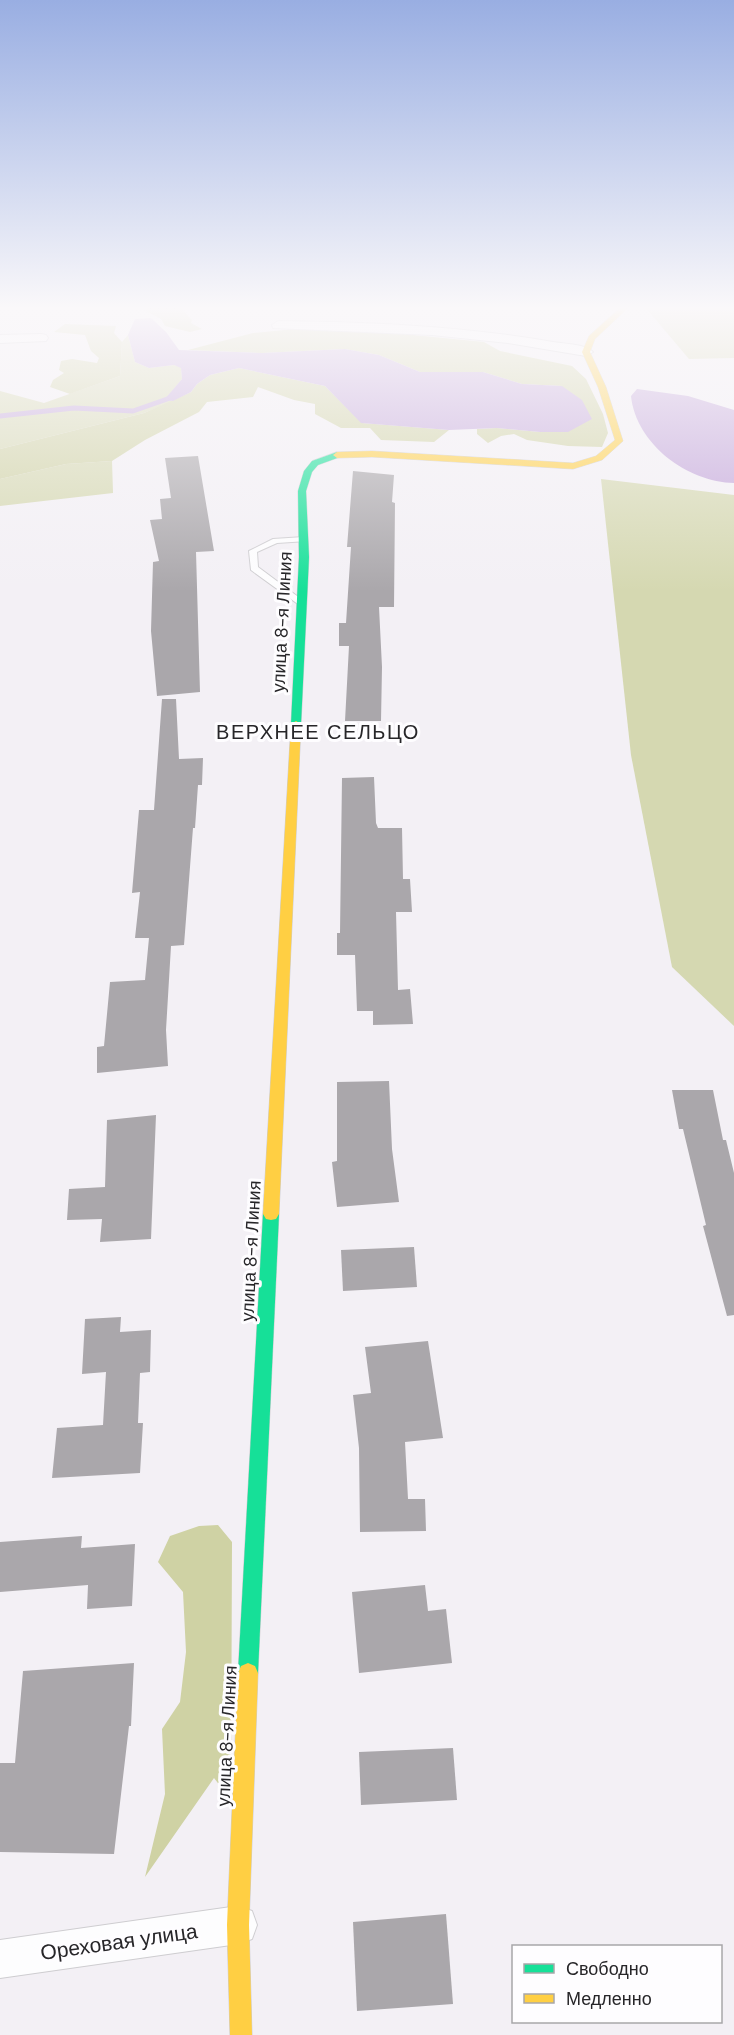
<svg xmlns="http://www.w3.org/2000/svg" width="734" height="2035" font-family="'DM Sans',sans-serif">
	<rect width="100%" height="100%" fill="#f3f0f5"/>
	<g fill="#d5d8b1">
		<path d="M645,307H734V358L689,359Z"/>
		<path d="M128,335L135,362L149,368L174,365L181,367L182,379L165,400L173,401L144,413L0,449V391L44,403L120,376L122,342Z"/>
		<path d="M112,461L113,493L0,506V479L66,464Z"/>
		<path d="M601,479L734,495V1026L672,967L631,755Z"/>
	</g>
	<g fill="#cfd2a4">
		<path d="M149,307H180L192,320L191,323L202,329L190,332L165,326L161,319L146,311Z"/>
		<path d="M65,324L116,326L114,333L122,342L120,376L70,394L50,387L53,380L64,373L59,370L61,361L72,359L97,363L99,358L91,351L85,335L54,332Z"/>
		<path d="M305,328L363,330L484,342L500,351L572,366L586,379L603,414L608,433L602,447L568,446L527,440L514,434L501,436L488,443L477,434V429L497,428L540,432L562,386L522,384L483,372H420L379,355L345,349L262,353L188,350L253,333Z"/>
		<path d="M239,368L325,386L362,423L449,430L434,442L381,440L370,428H341L315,414V404L294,400L258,387L253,397L207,402L199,412L145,440L112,461L66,464L0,479V449L144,413L191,392L197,384L210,375Z"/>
		<path d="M218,1525L232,1542L231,1800L214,1778L145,1877L165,1794L162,1729L180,1702L186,1652L183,1592L158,1562L170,1536L199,1526Z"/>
	</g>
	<g fill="#c3a6da">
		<path d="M151,318L166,332L179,350L262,353L345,349L379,355L420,372H483L522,384L562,386L582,400L592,419L568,432H540L497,428L449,430L361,423L325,386L239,368L210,375L197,384L191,392L173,401L164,400L182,379L181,368L174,365L149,368L135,362L128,335L135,319Z"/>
		<path d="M637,389L688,396L734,410V483C687,482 636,444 631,396Z"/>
	</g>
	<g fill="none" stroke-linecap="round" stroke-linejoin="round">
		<path stroke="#c3a6da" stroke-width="5" d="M0,416L74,408L133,411L173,397"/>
	</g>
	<g fill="#aaa7ab">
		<path d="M198,456L214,551L196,552L200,692L157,696L151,631L153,562L159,561L150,520L162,519L160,499L171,498L165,458Z"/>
		<path d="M353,471L394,475L392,502L395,503L394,607H379L382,667L381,721H345L349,646H339V623H346L351,547H347Z"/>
		<path d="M162,699H176L179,759L203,758L202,785H198L195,828H193L184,945L171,946L166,1030L168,1066L97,1073V1047L104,1046L110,982L145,980L149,938H135L140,892L132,893L139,810H154Z"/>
		<path d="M374,777L376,823L378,828H402L403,879H410L412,912H396L398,990L410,989L413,1024L373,1025V1011H357L355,955H337V933H340L342,778Z"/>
		<path d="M389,1081L392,1149L399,1202L337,1207L332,1162L337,1161V1082Z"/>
		<path d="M672,1090H713L723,1140H726L734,1173V1315L727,1316L703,1226L706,1225L683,1129H679Z"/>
		<path d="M156,1115L151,1239L100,1242L102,1219L67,1220L69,1189L105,1187L107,1120Z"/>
		<path d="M414,1247L417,1287L343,1291L341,1250Z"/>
		<path d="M121,1317L120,1332L151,1330L150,1372L140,1373L138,1423H143L140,1473L52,1478L57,1428L103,1425L106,1372L82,1374L85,1319Z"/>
		<path d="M428,1341L443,1438L405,1442L408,1499H425L426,1531L360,1532L359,1448L353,1395L371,1393L365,1347Z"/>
		<path d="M82,1536L81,1548L135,1544L132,1606L87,1609L88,1585L0,1592V1542Z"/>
		<path d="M425,1585L428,1611L446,1609L452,1663L359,1673L352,1592Z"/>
		<path d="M134,1663L131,1726H129L114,1854L0,1852V1763H15L23,1671Z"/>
		<path d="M453,1748L457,1800L361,1805L359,1752Z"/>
		<path d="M446,1914L453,2004L357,2011L353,1922Z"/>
	</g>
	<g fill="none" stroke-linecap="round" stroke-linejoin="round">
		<g stroke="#cecdd0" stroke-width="2">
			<path id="lane" d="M304,537H307V541L277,543L257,552L258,567L305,602L306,604L302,607L251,570L249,551L273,539Z"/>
		</g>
		<g stroke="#cecdd0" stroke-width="2">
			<g id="street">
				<path d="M278,321C370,322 462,326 553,342C565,344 585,344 593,352L586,356L508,343L432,335L273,328L272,325Z"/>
				<path d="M41,334L46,335L48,338L46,341L0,343V335Z"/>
				<path d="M238,1906L252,1911L257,1925L252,1939L238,1944L0,1978V1940Z"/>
			</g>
		</g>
		<g stroke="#cecdd0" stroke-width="1">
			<g id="fast">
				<path d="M337,452L341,455L340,457L318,465L312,472L306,491L309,557L301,724L296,727L291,724L299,557L298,491L304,471L312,461Z"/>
				<path d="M271,1208L276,1209L279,1214L258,1673L255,1680L248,1683L241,1680L238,1673L263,1214L266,1209Z"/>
			</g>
		</g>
		<g stroke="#cecdd0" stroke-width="1">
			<g id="slow">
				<path d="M621,307H629L595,339L590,352L606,387L623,441L602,460L573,469L372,457L337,458L333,455L337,452L372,451L573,463L596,456L615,440L598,387L582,352L589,336Z"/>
				<path d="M296,721L301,724L279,1214L276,1219L271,1220L266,1219L263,1214L291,724Z"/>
				<path d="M248,1663L255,1666L258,1673L249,1925L252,2035H230L227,1925L238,1673L241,1666Z"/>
			</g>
		</g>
		<use href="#lane" fill="#fdfdfe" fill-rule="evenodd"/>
		<use href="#street" fill="#fdfdfe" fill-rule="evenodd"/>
		<use href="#fast" fill="#16e098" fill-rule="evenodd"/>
		<use href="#slow" fill="#ffcf43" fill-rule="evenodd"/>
	</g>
	<linearGradient id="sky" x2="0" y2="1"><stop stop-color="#99aee2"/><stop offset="0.52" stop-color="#faf8fa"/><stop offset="1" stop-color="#faf8fa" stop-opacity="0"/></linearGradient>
	<rect width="734" height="592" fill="url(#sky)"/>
	<g text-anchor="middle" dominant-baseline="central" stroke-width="6" stroke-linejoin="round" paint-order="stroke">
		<g font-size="18" fill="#272629" stroke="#fefdff">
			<text transform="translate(282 622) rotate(-87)">улица 8-я Линия</text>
			<text transform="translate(251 1251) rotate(-87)">улица 8-я Линия</text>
			<text transform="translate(227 1736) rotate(-87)">улица 8-я Линия</text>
		</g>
		<g font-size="20" letter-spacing="1.5" fill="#272629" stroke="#fefdff">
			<text x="318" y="732">ВЕРХНЕЕ СЕЛЬЦО</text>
		</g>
		<g font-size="21" fill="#272629" stroke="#fefdff">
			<text transform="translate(119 1942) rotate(-8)">Ореховая улица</text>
		</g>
	</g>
	<rect x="512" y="1945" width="210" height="78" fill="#fefdff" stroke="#a8a7a9" stroke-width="1.5"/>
	<rect x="524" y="1964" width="30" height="9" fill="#16e098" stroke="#a8a7a9" stroke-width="1.5"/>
	<text x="566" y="1975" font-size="18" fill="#272629">Свободно</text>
	<rect x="524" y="1994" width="30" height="9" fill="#ffcf43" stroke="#a8a7a9" stroke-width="1.5"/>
	<text x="566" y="2005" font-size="18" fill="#272629">Медленно</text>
</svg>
